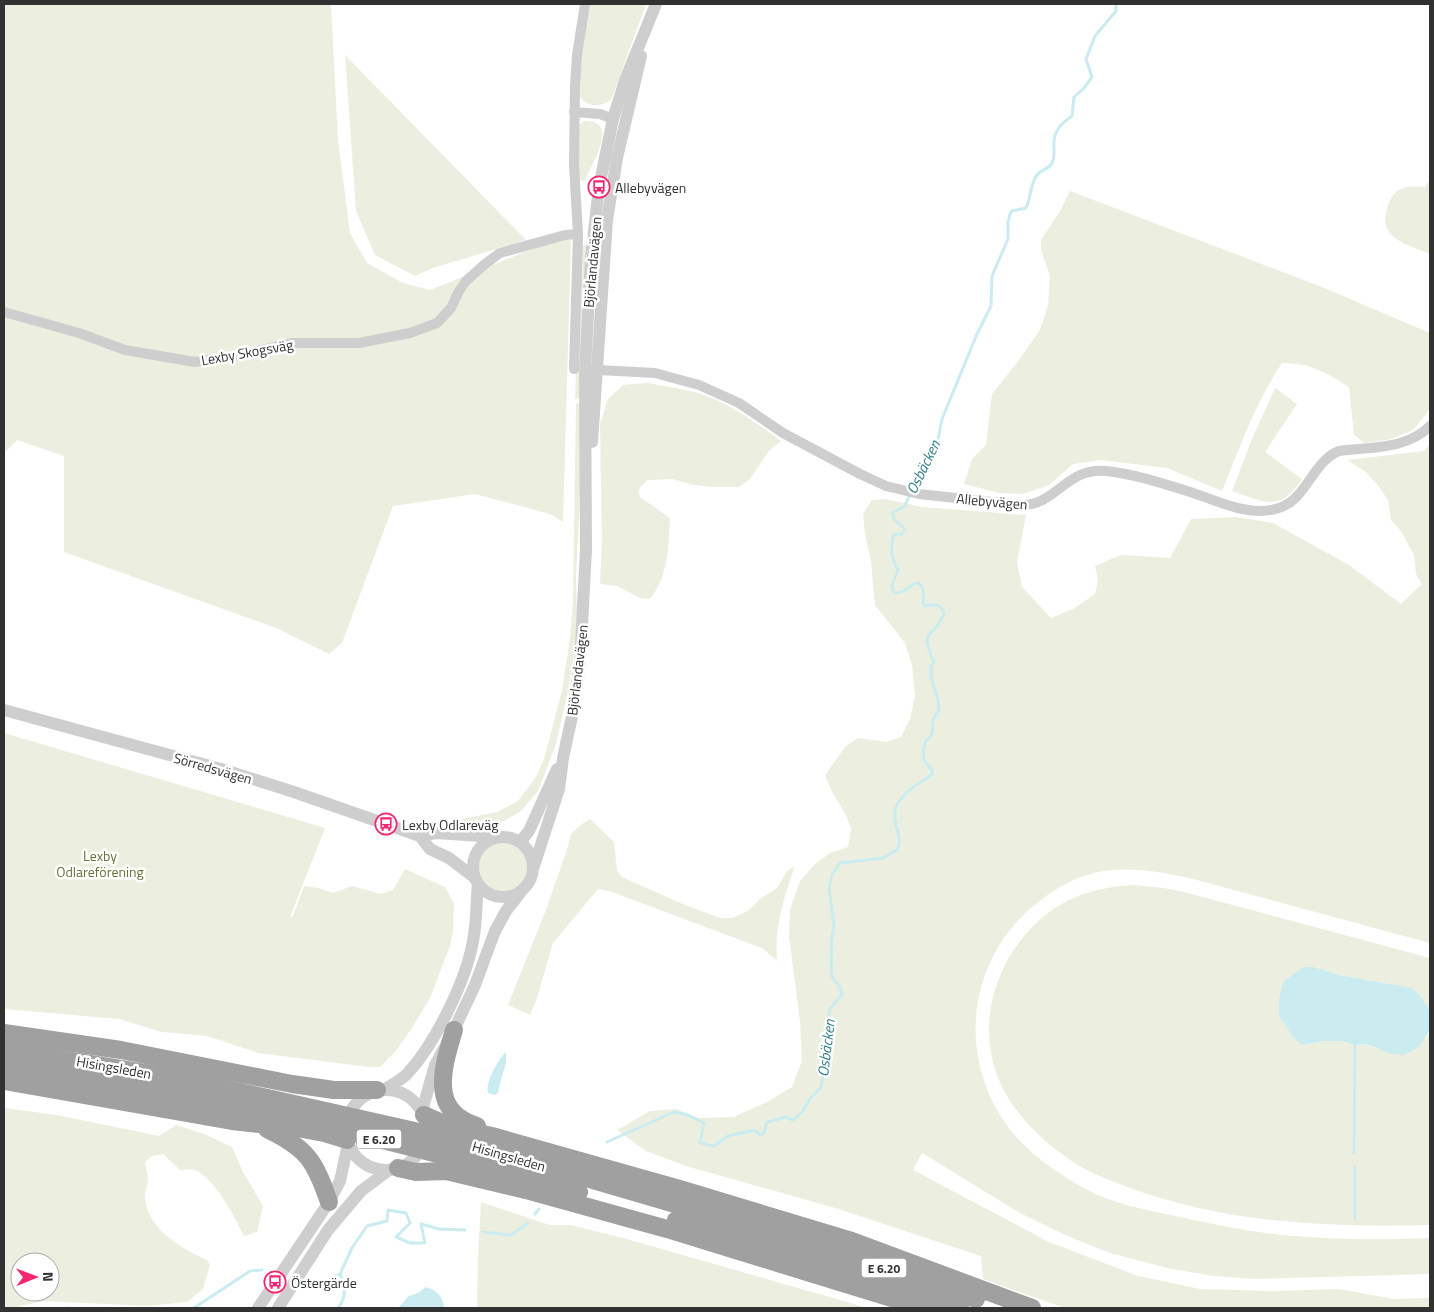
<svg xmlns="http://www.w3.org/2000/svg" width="1434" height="1312" font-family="'Titillium Web',sans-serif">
	<rect width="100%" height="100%" fill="#fff"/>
	<g fill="#ecefdf" fill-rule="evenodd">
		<path d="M4,4H331L338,140L350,233L367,263L403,283L430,290L527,251L563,238L571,241L563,522L550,514L475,494L393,506L342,643L329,654L276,628L64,552V456L17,440L4,453Z"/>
		<path d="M589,4H646L611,100C600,107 589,108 580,97V59Z"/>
		<path d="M345,55L526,240L433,268L415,276L375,255L356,211Z"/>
		<path d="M584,121C621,120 592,163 585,181L578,180L579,125Z"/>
		<path d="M1430,179V254C1417,248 1398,244 1389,232C1384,224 1385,218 1387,209C1392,188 1405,185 1425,187Z"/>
		<path d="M1070,191L1322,287L1430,333V409L1413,430L1392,439L1364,443L1354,435L1349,387C1325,372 1311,363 1282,363C1256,402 1240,447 1222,491L1167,468L1101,460L1073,464L1049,485L1023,494L999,493L964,484L972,459L986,445L992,394L1016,364L1040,330L1048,305L1050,276L1041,250V240L1060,211Z"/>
		<path d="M581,245H588L580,398L575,399Z"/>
		<path d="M647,383C669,387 694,390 715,399C737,409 762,427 781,441L769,451L749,480L739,487H712L694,485L672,479L648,480L641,486L638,492L640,497L670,518C668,547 669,575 650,599L640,598L617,586L600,584L602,543L600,424L608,399L623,385Z"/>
		<path d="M1275,388L1297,404L1265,452L1302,479C1280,513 1264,502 1232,491L1252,439Z"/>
		<path d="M576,403L580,404V494L576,578L577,613L574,654L567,696L555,747L538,791L521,811L504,821L489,826L457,829L458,825L463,819L497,812L518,801L536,777L544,759L562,691L570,639L573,601Z"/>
		<path d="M1430,444V943L1193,879C1161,872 1131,866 1098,872C1068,878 1035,901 1015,924C963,984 963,1070 1012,1132C1031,1155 1059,1174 1084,1188C1111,1203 1141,1209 1171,1215C1198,1221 1225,1227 1252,1231C1309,1240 1373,1240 1430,1238V1274L1256,1279L1213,1276L1167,1268L1110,1253L1065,1235L1020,1213L922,1153L913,1170L1049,1242L1138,1276L1200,1289L1276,1291L1339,1289L1393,1299L1430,1298V1308H1065L983,1279L981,1256L832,1207L686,1166L646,1151L617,1130L650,1111L676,1109L698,1118L734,1117L767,1102L792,1087L802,1061L800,1021L789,936L790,910L800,881L815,864L830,853L848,847L851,829L846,815L831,790L825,775L846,746L858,738L887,742L901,737L910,719L915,696L912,665L905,643L875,605L871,561L865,534L863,514L872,500L885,499L922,507L1026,515L1017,562L1022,587L1051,618L1073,609L1095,594L1098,580L1095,566L1121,555L1170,558L1191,519L1236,517L1273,523L1349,565L1401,604L1422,584L1416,574L1414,555L1401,531L1391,520L1388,500L1377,484L1366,472L1347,460L1424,451Z"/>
		<path d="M4,733L325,828L290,917L293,916L304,886L318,888L333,893L352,886L381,894L393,890L405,869L445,887L454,903L453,930L450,946L430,998L412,1028L395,1052L380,1067H369L258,1053L207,1036L162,1032L119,1019L4,1009Z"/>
		<path d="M590,819L614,842L617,870L622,877L685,905L720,918H732L748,911L761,898L776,889L788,870L795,866C784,897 774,928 777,961L762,948L612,892L598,889L553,943L537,998L530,1015L508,1005L544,915L567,850L571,834L582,824Z"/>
		<circle cx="503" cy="866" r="25"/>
		<path d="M1134,885L1164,888L1184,892L1430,958V1010L1419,994L1373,981L1339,975L1314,967L1284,981L1302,1045L1323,1041H1341L1355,1045L1366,1044L1380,1050L1427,1037L1430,1030V1225C1330,1228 1225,1223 1130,1188C1106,1179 1082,1170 1062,1154C1034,1134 1007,1105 996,1072C973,1006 1009,929 1071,899C1091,890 1113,886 1134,885Z"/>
		<path d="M4,1108L57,1115L159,1136L176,1125L204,1134L232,1147L243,1172L263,1206L257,1232L244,1236C235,1218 215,1178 195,1170C191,1169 184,1170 180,1170L163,1154L152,1156L145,1162C146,1168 148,1175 148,1181C147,1188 144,1193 145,1200C150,1231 181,1248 207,1260L210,1265L203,1289L187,1302L147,1306L42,1301L14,1308H4ZM20,1262H50V1292H20Z"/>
		<path d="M481,1202L550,1225H570L623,1238L868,1308H477L478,1257Z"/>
	</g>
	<g fill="#caecf0">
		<path d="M1303,967H1314L1339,975L1412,988L1419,994L1430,1010V1030L1419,1047L1404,1055L1391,1054L1366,1044L1355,1045L1341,1041H1323L1302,1045L1293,1037L1279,1016V998L1284,981Z"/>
		<path d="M506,1052V1063L499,1087L498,1093L494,1095L488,1093C485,1083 498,1059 506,1052Z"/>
		<path d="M426,1287C437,1291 443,1296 444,1308H398L409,1296L418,1293Z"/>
	</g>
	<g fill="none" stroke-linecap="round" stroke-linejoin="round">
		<g stroke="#caecf0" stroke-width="3">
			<path d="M607,1142L674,1112L688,1115L704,1123L700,1143L714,1146L728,1136L755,1130L760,1135L764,1133L767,1122L786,1117L793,1120L802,1112L809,1100L821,1087L828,1043V1018L830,1009L842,994L840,987L832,977L831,958L832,952L831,943L834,926L829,888L832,875L840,863L883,858L897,850C905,838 889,820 897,805C903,791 921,783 932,774V770L924,760L923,751L926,741L932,735L933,720L939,710L938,700L931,677V666L934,662C917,625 935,641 944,613C941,603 933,604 924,606C921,596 928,593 919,583C909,583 906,594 895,593L893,591L892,585L898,570C890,554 891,552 893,535L902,534L905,529L895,520L892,513L904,507L938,440L942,419L977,334L991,306L992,276L1008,239V222L1010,214L1012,211L1026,208C1031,198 1030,184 1037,175C1041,170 1049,169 1052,163C1055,157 1054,153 1054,147C1053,132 1060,124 1072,116L1074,97L1084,88L1092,77L1086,59L1095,36L1116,11V4"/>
			<path d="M1354,1153L1355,1045"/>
			<path d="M535,1214L539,1209"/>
			<path d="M1355,1219V1167"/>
			<path d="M483,1232L511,1235L528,1223"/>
			<path d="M331,1278L340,1274"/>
			<path d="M68,1308H70"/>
			<path d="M194,1308L250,1271L262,1270"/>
			<path d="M338,1308C347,1297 346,1286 340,1274L352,1248L367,1226L387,1221L388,1210L406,1213L410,1223L396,1237L410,1243H425L421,1224L439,1229L465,1230"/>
		</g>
		<g stroke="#cecece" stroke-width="10">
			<path d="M574,112L600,114L613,119"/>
			<path d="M4,312L79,333L125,350L195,362L239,355L293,343H359L410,333L437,323L451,308L459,291L466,281L485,264L500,253L565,235L578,234"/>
			<path d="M574,369L578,234L574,165L575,86L577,55L585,4"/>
			<path d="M598,370L655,373L699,385L739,403L783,433L860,474L886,486L919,494L1021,505C1056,506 1066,467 1106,471C1134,474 1162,483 1187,491C1217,500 1248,518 1279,508C1307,499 1312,462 1339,451C1370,447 1406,450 1430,426"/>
		</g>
		<g stroke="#cecece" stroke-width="12">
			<path d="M592,442L607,220L617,158L641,56"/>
			<path d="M4,710L221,769L294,792L420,836L436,833L496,837"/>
			<path d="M420,836L430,849L449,858L475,878"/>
			<circle cx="503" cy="867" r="30"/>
			<path d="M520,842L529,831L557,769"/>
			<path d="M534,866L559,789L563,758L573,712L580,662L586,550L585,370L591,259L599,187L613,119L625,80L656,4"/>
			<path d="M385,1089C393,1084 401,1080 407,1074C435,1044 466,981 473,941C477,922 476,902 478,884"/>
			<circle cx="386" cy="1130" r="40"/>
			<path d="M422,1111L435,1065L454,1030L475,985L495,931L506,911L520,893"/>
			<path d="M258,1308L329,1202L340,1181L348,1144"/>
			<path d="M278,1308L328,1230L361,1191L389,1170"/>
		</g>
		<g stroke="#a0a0a0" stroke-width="18">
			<path d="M454,1030C443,1067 428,1111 477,1126"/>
			<path d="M4,1033L121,1050L292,1084L334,1090H377"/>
			<path d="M4,1050L182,1079"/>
			<path d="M4,1064L177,1094"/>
			<path d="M4,1081L232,1121L297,1128L324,1133L347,1140"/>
			<path d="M424,1115L451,1127L492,1136L683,1190L849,1240L1032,1308"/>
			<path d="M267,1129C307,1148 315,1161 329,1202"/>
			<path d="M398,1168L416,1172L446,1171L530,1191L667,1229L924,1308"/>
			<path d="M583,1177L764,1230L976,1299"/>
			<path d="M676,1220L760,1244L960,1308"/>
		</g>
		<g stroke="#a0a0a0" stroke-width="18">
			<path d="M182,1079L437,1136L583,1177"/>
			<path d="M177,1094L319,1124L434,1153L579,1192"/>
		</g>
	</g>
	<defs>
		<g id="bus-ring" transform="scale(1.125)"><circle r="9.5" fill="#fff" stroke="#f62671" stroke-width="1.5"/><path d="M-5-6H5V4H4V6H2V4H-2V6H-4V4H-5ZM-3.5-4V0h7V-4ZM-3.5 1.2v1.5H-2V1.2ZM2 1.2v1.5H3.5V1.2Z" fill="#f62671"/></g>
	</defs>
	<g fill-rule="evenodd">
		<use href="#bus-ring" x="599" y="187"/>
		<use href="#bus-ring" x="386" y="824"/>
		<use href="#bus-ring" x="275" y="1282"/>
	</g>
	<g text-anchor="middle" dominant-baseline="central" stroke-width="5" stroke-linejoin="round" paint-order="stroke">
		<g fill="#fff" stroke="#6f6f6f" stroke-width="1">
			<rect x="356.5" y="1129.5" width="45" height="19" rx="4"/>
			<rect x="861.5" y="1258.5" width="45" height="19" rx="4"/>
		</g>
		<g font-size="12" font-weight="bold" fill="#313131">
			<text x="379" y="1139">E 6.20</text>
			<text x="884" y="1268">E 6.20</text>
		</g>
		<g font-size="14" fill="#313131" stroke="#fff" text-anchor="start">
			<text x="615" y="187">Allebyvägen</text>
			<text x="402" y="824">Lexby Odlareväg</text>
			<text x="291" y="1282">Östergärde</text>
		</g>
		<g font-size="14" fill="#313131" stroke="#fff">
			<text transform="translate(592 262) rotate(-85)">Björlandavägen</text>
			<text transform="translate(247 352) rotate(-10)">Lexby Skogsväg</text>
			<text transform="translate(992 501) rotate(5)">Allebyvägen</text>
			<text transform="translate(577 670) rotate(-83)">Björlandavägen</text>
			<text transform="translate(213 768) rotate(16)">Sörredsvägen</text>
			<text transform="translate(114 1067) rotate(10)">Hisingsleden</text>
			<text transform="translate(509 1156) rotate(16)">Hisingsleden</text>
		</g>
		<g font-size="14" fill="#657339" stroke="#fff">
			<text x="100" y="855">Lexby<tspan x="100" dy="16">Odlareförening</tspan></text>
		</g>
		<g font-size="15" font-style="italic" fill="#308088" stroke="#fff">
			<text transform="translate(923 467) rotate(-64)">Osbäcken</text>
			<text transform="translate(826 1048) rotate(-83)">Osbäcken</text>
		</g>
	</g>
	<rect width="1434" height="1312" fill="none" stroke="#313131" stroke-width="10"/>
	<g transform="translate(35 1277) rotate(89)"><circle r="24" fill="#ffffff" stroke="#adadad"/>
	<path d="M0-4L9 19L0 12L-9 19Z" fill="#f62671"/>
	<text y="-8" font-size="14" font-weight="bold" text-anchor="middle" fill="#313131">N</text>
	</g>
</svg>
